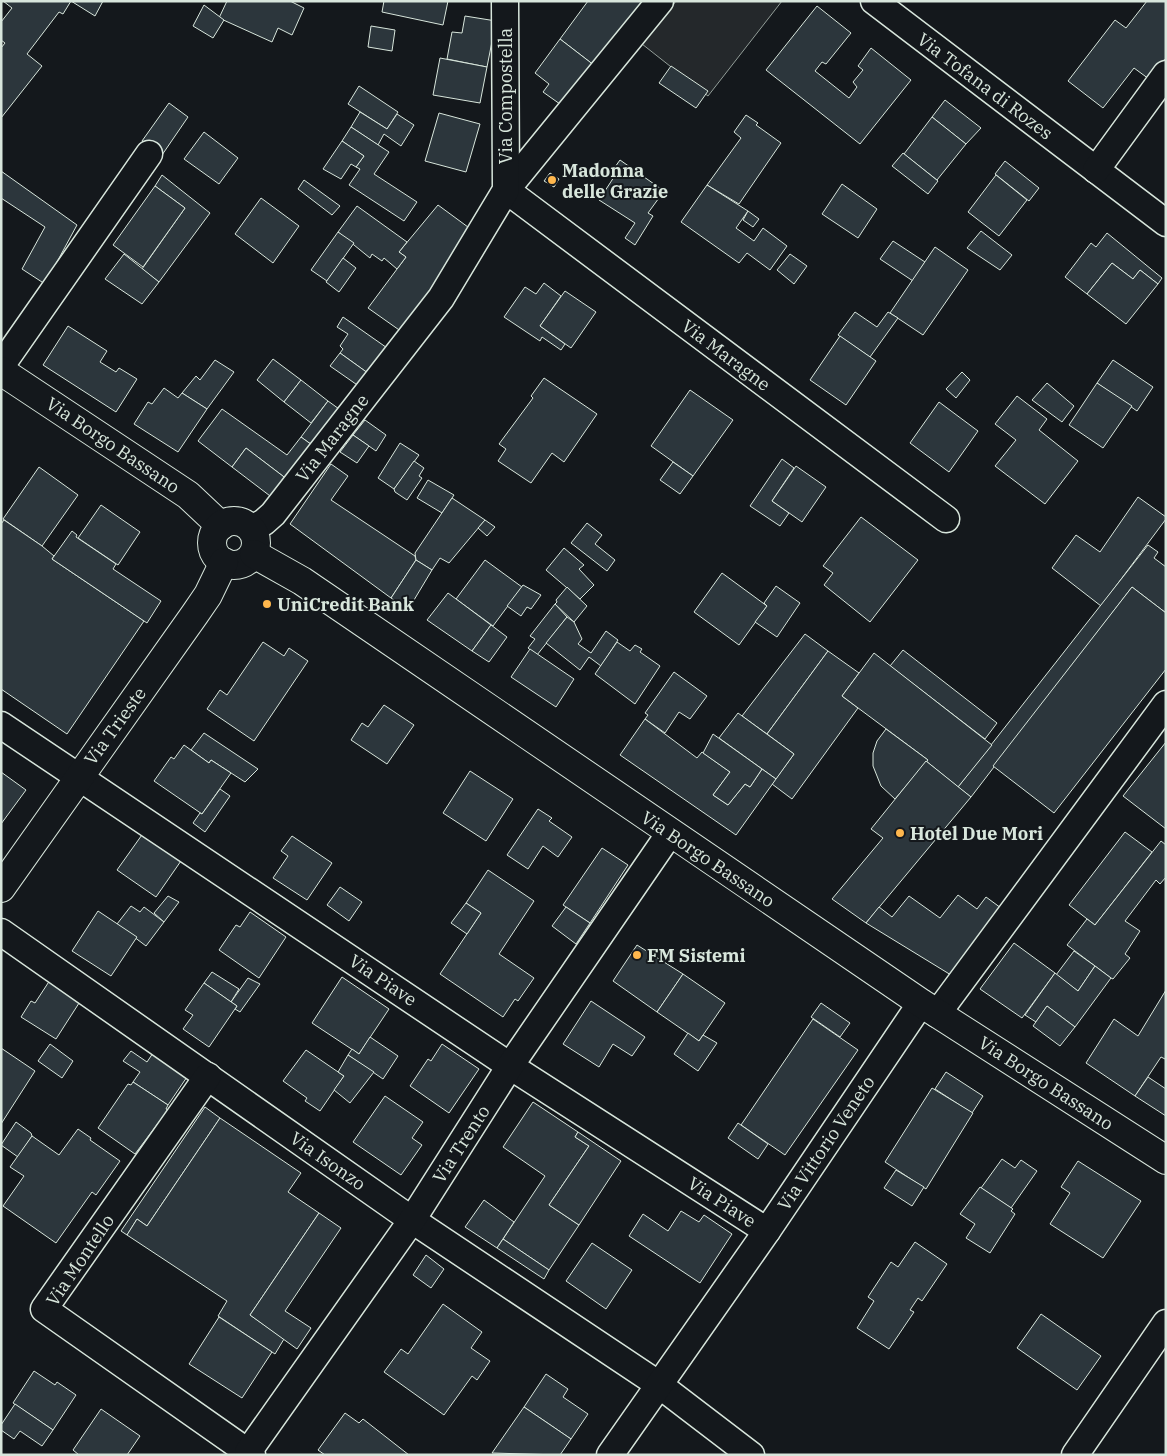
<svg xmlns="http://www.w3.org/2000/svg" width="1167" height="1456" font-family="'IBM Plex Serif',serif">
	<rect width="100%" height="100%" fill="#14181c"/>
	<path fill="#24282b" stroke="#939e99" d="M676,1H782L708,96L642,44Z"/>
	<g fill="#2c363c" stroke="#d8e6dc">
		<path d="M3,1H71L63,14L59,12L27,54L42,66L1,118V48L5,43L1,40V22L12,8Z"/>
		<path d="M71,1H103L95,16Z"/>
		<path d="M227,1H290L304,8L292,35L278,28L272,42L219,18Z"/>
		<path d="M384,1H448L443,25L382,12Z"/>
		<path d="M588,1H652L599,69L560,39Z"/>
		<path d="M1147,1H1166V58L1149,79L1134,68L1103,108L1068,81L1115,20L1126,28Z"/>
		<path d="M204,5L224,20L213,38L193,26Z"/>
		<path d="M817,6L851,33L826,64L822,62L815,71L849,98L857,87L853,82L863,70L858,66L871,48L911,80L860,144L766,70Z"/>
		<path d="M465,16L496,21L487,67L447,59L452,32L462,33Z"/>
		<path d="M371,26L395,30L392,51L368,47Z"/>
		<path d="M560,39L599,69L567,109L543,92L549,84L535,73Z"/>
		<path d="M440,58L487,67L480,103L433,95Z"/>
		<path d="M671,66L708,91L696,108L659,83Z"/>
		<path d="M359,86L398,112L387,129L348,104Z"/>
		<path d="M945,100L981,128L966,144L932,117Z"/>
		<path d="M169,103L188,117L162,155L142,141Z"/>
		<path d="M360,112L387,129L397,114L414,125L401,146L384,134L378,145L351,127Z"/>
		<path d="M439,113L480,124L466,172L425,161Z"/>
		<path d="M746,115L758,123L756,125L781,143L739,204L707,185L741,138L734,132Z"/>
		<path d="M932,117L966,144L937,180L904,154Z"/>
		<path d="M351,127L389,152L374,174L417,202L404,221L349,185L360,169L356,167L364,156L342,141Z"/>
		<path d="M204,132L238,158L219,184L184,159Z"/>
		<path d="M342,141L364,156L356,167L351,164L341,179L323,169Z"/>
		<path d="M903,153L938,181L928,194L892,166Z"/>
		<path d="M620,160L664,191L648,213L653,216L635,245L625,238L635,223L599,200L614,177L610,174Z"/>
		<path d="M1005,161L1039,188L1029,201L995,174Z"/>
		<path d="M1,171L77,225L45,284L22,269L45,227L1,198Z"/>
		<path d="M550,173L559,179L554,187L544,181Z"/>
		<path d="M162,175L210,213L159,282L142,269L185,208L155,186Z"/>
		<path d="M996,175L1027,200L999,236L968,212Z"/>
		<path d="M304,180L340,206L332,215L298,189Z"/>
		<path d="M842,184L877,209L858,238L822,214Z"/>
		<path d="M707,185L748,211L736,228L754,241L763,228L787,246L770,270L747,253L739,263L681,222Z"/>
		<path d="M155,186L185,208L143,267L113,245Z"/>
		<path d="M261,198L299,226L273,263L235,234Z"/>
		<path d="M438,205L472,230L402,332L368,308L406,257L399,252Z"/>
		<path d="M357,206L407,242L399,252L406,257L397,269L384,258L382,261L372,254L370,258L338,232Z"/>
		<path d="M748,211L759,219L753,227L743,220Z"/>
		<path d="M981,231L1012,255L1000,270L967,248Z"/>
		<path d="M338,232L354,243L327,281L311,270Z"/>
		<path d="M1107,233L1162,278L1158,284L1140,270L1133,279L1112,263L1087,294L1065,277L1091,243L1096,247Z"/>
		<path d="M893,241L925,262L913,281L880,259Z"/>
		<path d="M935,247L968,270L923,335L890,313Z"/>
		<path d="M124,254L159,282L142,304L105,279Z"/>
		<path d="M790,254L807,266L794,284L777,270Z"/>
		<path d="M343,258L356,268L339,292L326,282Z"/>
		<path d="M1112,263L1133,279L1140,270L1158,284L1126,324L1087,294Z"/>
		<path d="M544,283L561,296L540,326L565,344L561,350L542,337L540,341L504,317L525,287L536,294Z"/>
		<path d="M565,291L596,312L571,348L540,326Z"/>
		<path d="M855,312L877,327L888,312L898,318L870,357L838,335Z"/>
		<path d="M343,317L390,350L372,376L340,353L343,349L340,346L348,334L337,327Z"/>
		<path d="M68,326L107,351L100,362L116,372L119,368L137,379L116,412L43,365Z"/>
		<path d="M840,336L876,361L846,405L810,380Z"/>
		<path d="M340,353L372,376L363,389L330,366Z"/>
		<path d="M273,359L301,380L284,402L257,380Z"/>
		<path d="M215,360L234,372L207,409L182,393L196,376L200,380Z"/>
		<path d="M1113,360L1153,387L1137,411L1097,383Z"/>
		<path d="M962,372L970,380L956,398L946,389Z"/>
		<path d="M544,378L597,414L564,462L552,453L531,483L498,461L506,449L499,444L533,398L531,396Z"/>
		<path d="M301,380L328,401L311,423L284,402Z"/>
		<path d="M1047,383L1074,406L1062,422L1032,400Z"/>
		<path d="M1097,383L1132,406L1103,448L1069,425Z"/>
		<path d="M164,388L178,398L182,393L207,409L178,452L134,424L148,402L152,404Z"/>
		<path d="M690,390L733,420L693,476L651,446Z"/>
		<path d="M1017,396L1047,419L1039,430L1078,461L1045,504L995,466L1016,440L995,424Z"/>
		<path d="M328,401L346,414L319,450L301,437Z"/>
		<path d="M939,402L978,431L949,472L910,443Z"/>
		<path d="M222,409L287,455L301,437L319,450L292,483L246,448L232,467L198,441Z"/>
		<path d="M365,420L386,435L376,451L353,435Z"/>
		<path d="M353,435L369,446L357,463L340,452Z"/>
		<path d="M400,443L419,455L394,489L378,478Z"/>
		<path d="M246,448L292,483L278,502L232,467Z"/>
		<path d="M782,459L794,468L772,501L789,513L780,526L750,506Z"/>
		<path d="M414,461L424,468L419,476L422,478L407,500L395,492L394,489Z"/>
		<path d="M673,462L693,476L680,494L660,480Z"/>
		<path d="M331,464L348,476L331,500L415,556L416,560L391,598L290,524Z"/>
		<path d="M796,466L826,487L802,522L772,501Z"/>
		<path d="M39,467L78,495L42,546L3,519Z"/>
		<path d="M428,480L454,495L442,513L417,498Z"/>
		<path d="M1138,497L1166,517V519L1101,606L1052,568L1076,535L1100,552Z"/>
		<path d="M452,498L485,520L449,563L440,558L432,570L416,560L415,553Z"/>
		<path d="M101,505L140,532L118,565L78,538Z"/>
		<path d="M861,517L918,560L870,622L824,585L833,573L823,566Z"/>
		<path d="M4,520L42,546L54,556L52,559L144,621L67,734L1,689V524Z"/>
		<path d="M485,520L495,527L487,536L478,528Z"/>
		<path d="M587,523L602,535L595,544L615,560L607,571L571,543Z"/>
		<path d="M72,531L77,535L76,537L116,564L113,569L161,601L147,623L52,559Z"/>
		<path d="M1148,545L1158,552L1154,558L1166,567V613L1132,587L971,797L958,787Z"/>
		<path d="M564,548L584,565L579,569L594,585L580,599L546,570Z"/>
		<path d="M416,560L432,570L408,610L391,598Z"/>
		<path d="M485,560L522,587L493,626L456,599Z"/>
		<path d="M722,573L767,606L739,645L694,612Z"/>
		<path d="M523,585L541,595L531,609L527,607L521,616L507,606Z"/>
		<path d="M776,586L800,603L777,637L755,622L767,606L764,603Z"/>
		<path d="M567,587L587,606L574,622L555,604L557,602L556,600Z"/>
		<path d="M1132,587L1166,613V669L1054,813L993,766Z"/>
		<path d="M448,593L491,625L472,651L427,620Z"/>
		<path d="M555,604L567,617L537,655L528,648L535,639L530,636Z"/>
		<path d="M567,617L574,622L582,639L578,644L591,653L606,631L618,640L601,666L589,657L580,670L546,643Z"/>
		<path d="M491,625L507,637L489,662L472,651Z"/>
		<path d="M805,634L828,651L767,734L742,716Z"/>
		<path d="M263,642L284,656L289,648L308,661L254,741L207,709L220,690L227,695Z"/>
		<path d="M617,642L630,651L635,645L642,649L640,652L660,666L635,704L595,674Z"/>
		<path d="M530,649L574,679L556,707L511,677Z"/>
		<path d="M903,650L997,723L985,739L890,666Z"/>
		<path d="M828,651L859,673L842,696L858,708L792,799L772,784L794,754L767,734Z"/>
		<path d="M874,653L992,745L958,787L926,761L928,760L842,696Z"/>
		<path d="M674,672L707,696L690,719L679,712L665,733L645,719L648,715L645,713Z"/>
		<path d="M384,705L414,725L387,764L351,740L362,723L368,727Z"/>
		<path d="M738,713L794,754L776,779L719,738Z"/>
		<path d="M645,719L697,758L702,752L730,772L713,795L728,805L745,784L750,787L762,769L776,779L736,835L620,755Z"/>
		<path d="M886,729L928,760L895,799L881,786L873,766V753L877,741Z"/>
		<path d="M204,733L258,769L245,782L211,760L209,763L191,750Z"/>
		<path d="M713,734L762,769L750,787L745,784L728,805L713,795L730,772L703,753Z"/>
		<path d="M1166,742V829L1123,796Z"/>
		<path d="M184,745L209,763L211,760L231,773L202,814L154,781L171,757L174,759Z"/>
		<path d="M926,761L971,797L866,923L832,899L883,838L871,829Z"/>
		<path d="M470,771L513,799L486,841L443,813Z"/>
		<path d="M1,772L26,790L1,824Z"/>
		<path d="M220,789L230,796L205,832L193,823L200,813L202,814Z"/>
		<path d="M538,809L552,818L549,821L572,837L558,857L543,846L528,869L507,855Z"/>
		<path d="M144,832L183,858L156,897L117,870Z"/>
		<path d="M1125,832L1152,852L1095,925L1069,905Z"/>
		<path d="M292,836L332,863L307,900L273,878L288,856L281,851Z"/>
		<path d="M1161,841L1166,845V877L1160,884L1156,880L1125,921L1140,931L1125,954L1130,958L1113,979L1111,978L1067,945L1087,919L1095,925Z"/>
		<path d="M602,848L628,865L590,923L563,905Z"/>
		<path d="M488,870L534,901L499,954L534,978L518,1001L515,999L503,1017L440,974L481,913L466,903Z"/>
		<path d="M340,887L362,902L349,921L327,905Z"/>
		<path d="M958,895L977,909L986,897L1001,908L951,975L866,923L879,907L892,917L909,896L940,918Z"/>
		<path d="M168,896L179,902L164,922L154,913Z"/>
		<path d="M466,903L481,913L467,934L451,923Z"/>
		<path d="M131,906L140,912L144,907L164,922L146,946L117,924Z"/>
		<path d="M566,907L590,923L576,944L552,926Z"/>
		<path d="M98,911L137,937L111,976L72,951Z"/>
		<path d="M250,912L286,937L259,978L219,950L236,925L240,927Z"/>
		<path d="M1014,943L1055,973L1022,1018L980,989Z"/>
		<path d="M637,945L683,974L657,1012L613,981Z"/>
		<path d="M1074,951L1095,966L1078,991L1056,975Z"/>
		<path d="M1095,966L1111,978L1075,1027L1047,1006L1036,1022L1025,1015L1055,973L1078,991Z"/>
		<path d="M212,972L239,989L231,1002L204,983Z"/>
		<path d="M683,974L725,1003L699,1041L657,1012Z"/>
		<path d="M342,977L389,1009L359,1054L312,1023Z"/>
		<path d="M248,978L260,984L240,1012L235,1009L237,1006L231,1002Z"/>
		<path d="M50,980L81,1000L56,1039L21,1017L31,1001L35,1003Z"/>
		<path d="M204,983L237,1006L209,1047L183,1029L193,1015L185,1010Z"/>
		<path d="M1166,990V1057L1165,1059L1161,1057L1135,1096L1086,1063L1114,1019L1138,1036Z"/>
		<path d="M591,1001L645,1037L632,1056L613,1044L599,1067L563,1044Z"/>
		<path d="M821,1003L850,1023L840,1037L811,1017Z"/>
		<path d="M1047,1006L1075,1027L1060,1046L1033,1026Z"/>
		<path d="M813,1019L858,1050L785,1155L741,1125Z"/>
		<path d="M688,1033L699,1041L703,1035L717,1043L698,1071L674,1054Z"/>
		<path d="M370,1037L398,1056L383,1079L348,1055L352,1049L359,1054Z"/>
		<path d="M50,1044L73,1061L62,1078L38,1061Z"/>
		<path d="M442,1044L479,1069L449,1113L410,1086L428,1059L431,1061Z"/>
		<path d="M1,1048L35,1071L1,1124Z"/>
		<path d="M155,1050L189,1074L168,1105L133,1082L140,1072L123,1061L131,1051L147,1062Z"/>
		<path d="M306,1050L344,1076L320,1111L305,1101L307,1098L283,1081Z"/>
		<path d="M348,1055L374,1072L350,1103L334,1090L344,1076L338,1072Z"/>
		<path d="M946,1072L983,1096L972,1113L935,1089Z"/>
		<path d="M1148,1077L1166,1089V1116L1135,1096Z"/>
		<path d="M133,1082L168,1105L166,1109L168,1110L135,1154L98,1128L128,1084L131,1085Z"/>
		<path d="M932,1088L973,1113L926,1189L885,1162Z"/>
		<path d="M385,1096L423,1122L412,1138L422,1145L401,1175L353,1142Z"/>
		<path d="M533,1102L578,1132L575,1137L589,1146L549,1205L579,1225L549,1270L503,1239L545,1176L503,1147Z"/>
		<path d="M205,1107L220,1118L147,1226L137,1219L127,1235L121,1231Z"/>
		<path d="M220,1118L301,1173L288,1192L319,1213L250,1315L284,1339L275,1354L218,1316L227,1301L127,1235L137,1219L147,1226Z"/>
		<path d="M16,1122L31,1133L32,1136L18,1157L1,1145Z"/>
		<path d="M738,1123L768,1144L758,1159L728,1138Z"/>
		<path d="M78,1129L91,1138L90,1140L120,1161L96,1195L92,1192L56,1243L3,1206L24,1176L10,1167L32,1136L59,1155Z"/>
		<path d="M578,1132L621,1161L579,1225L549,1205L589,1146L575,1137Z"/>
		<path d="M1002,1159L1015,1168L1021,1160L1037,1171L1011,1208L981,1188Z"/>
		<path d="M1078,1161L1141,1201L1103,1258L1050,1224L1070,1193L1061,1187Z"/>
		<path d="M896,1170L924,1187L912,1206L884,1188Z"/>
		<path d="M980,1187L1013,1209L1011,1211L1015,1214L990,1253L966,1238L975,1224L960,1214Z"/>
		<path d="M484,1200L514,1222L497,1248L465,1227Z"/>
		<path d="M681,1211L699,1222L704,1215L732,1234L700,1283L629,1236L643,1214L668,1231Z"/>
		<path d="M319,1213L341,1228L285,1311L311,1328L297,1349L250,1315Z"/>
		<path d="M503,1239L549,1270L544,1279L497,1248Z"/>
		<path d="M915,1242L947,1264L922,1301L918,1298L910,1310L914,1312L889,1349L857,1328L874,1301L868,1297L891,1262L898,1267Z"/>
		<path d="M592,1243L632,1270L606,1309L566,1281Z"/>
		<path d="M426,1255L444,1269L431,1288L413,1275Z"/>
		<path d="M443,1304L482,1332L471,1348L490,1361L477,1380L472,1376L444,1415L384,1372L401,1349L408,1354Z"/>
		<path d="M1041,1314L1101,1356L1077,1390L1017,1348Z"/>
		<path d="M219,1317L272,1352L242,1398L189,1364Z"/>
		<path d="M34,1371L55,1385L57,1382L76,1395L53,1430L13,1403Z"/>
		<path d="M546,1374L568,1389L563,1397L588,1414L571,1439L524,1407Z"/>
		<path d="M15,1404L53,1430L42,1446L20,1431L14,1439L1,1430V1425Z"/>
		<path d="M524,1407L571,1439L560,1455L492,1453Z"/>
		<path d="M101,1409L140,1436L127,1455H79L73,1450Z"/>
		<path d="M345,1413L359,1423L363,1419L409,1455H325L318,1450Z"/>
	</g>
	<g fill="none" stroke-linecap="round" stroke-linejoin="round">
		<g stroke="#d8e6dc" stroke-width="29">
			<g id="minor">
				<path d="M660,1L506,190L946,519"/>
				<path d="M874,1L1166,223"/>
				<path d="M1096,170L1166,74"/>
				<path d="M1,366L149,154"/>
				<path d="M252,529L264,522L273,514L441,298L506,190L505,1"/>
				<path d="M1,725L510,1066L767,1231"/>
				<path d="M1,932L412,1220L658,1384L751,1455"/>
				<path d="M937,1014L1166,704"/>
				<path d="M208,1076L44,1309L252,1455"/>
				<path d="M248,1452L412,1220L510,1066L670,833"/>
				<path d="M610,1455L767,1231L921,1003"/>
				<path d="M1075,1455L1166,1323"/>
			</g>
		</g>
		<g stroke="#d8e6dc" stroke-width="30">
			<g id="tertiary">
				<path d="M1,371L188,495L221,526"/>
				<circle cx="234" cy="543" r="22"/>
				<path d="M254,554L302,581L921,1003L1166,1160"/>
				<path d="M1,888L195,614L208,595L224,562"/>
			</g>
		</g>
		<use href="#minor" stroke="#14181c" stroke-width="26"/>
		<use href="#tertiary" stroke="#14181c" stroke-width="28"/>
	</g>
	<g fill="#ffb74d" stroke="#14181c" stroke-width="2">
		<circle cx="552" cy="180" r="5"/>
		<circle cx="267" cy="604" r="5"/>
		<circle cx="900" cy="833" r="5"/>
		<circle cx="637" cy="955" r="5"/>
	</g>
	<g text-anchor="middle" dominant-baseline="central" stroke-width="4" stroke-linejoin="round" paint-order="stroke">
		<g font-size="18" fill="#d8e6dc" stroke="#14181c">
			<text transform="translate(985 86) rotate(37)">Via Tofana di Rozes</text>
			<text transform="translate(505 96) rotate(-90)">Via Compostella</text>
			<text transform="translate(726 355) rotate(37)">Via Maragne</text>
			<text transform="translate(332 438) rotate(-52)">Via Maragne</text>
			<text transform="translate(113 445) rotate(34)">Via Borgo Bassano</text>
			<text transform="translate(115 726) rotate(-54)">Via Trieste</text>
			<text transform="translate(708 859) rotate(34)">Via Borgo Bassano</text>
			<text transform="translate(383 980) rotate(34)">Via Piave</text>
			<text transform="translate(1046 1083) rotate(33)">Via Borgo Bassano</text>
			<text transform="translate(826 1143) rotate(-56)">Via Vittorio Veneto</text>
			<text transform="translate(461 1144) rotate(-57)">Via Trento</text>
			<text transform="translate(328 1161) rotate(35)">Via Isonzo</text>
			<text transform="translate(722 1202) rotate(33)">Via Piave</text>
			<text transform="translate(80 1260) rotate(-56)">Via Montello</text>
		</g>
		<g font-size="18" font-weight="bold" fill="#d8e6dc" stroke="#14181c" text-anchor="start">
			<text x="562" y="170">Madonna<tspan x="562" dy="21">delle Grazie</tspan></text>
			<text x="277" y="604">UniCredit Bank</text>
			<text x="910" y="833">Hotel Due Mori</text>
			<text x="647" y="955">FM Sistemi</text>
		</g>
	</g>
	<rect width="1167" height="1456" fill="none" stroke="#d8e6dc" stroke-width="5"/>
</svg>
